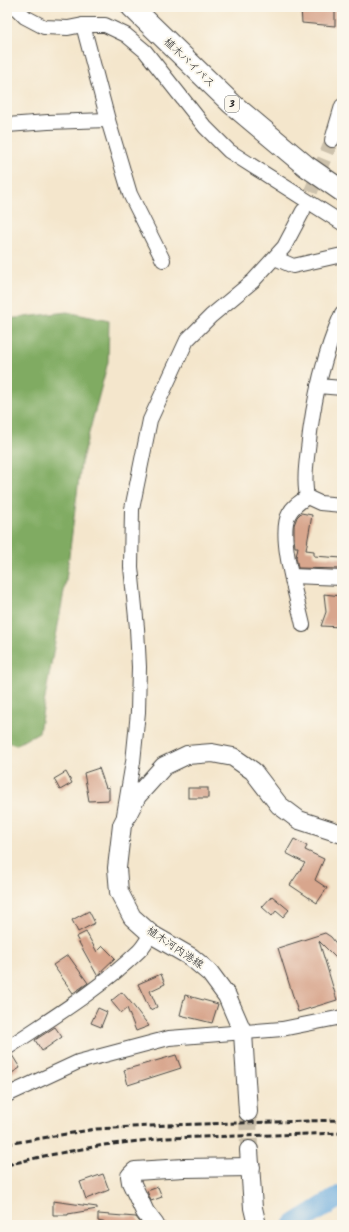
<svg xmlns="http://www.w3.org/2000/svg" width="349" height="1232" font-family="Kalam,'Klee One',sans-serif">
	<rect width="100%" height="100%" fill="#fbf7ec"/>
	<filter id="ink" filterUnits="userSpaceOnUse"><feTurbulence type="fractalNoise" baseFrequency=".025" numOctaves="2"/><feDisplacementMap in="SourceGraphic" scale="8" xChannelSelector="R" yChannelSelector="G"/><feConvolveMatrix kernelMatrix="1 2 1 2 8 2 1 2 1" color-interpolation-filters="sRGB"/></filter>
	<filter id="wash" filterUnits="userSpaceOnUse"><feTurbulence type="fractalNoise" baseFrequency=".012" numOctaves="4" result="noise"/><feDisplacementMap in="SourceGraphic" scale="16" xChannelSelector="R" yChannelSelector="G"/><feGaussianBlur stdDeviation="0.9" result="paint"/><feColorMatrix in="noise" values="0 0 0 0 0 0 0 0 0 0 0 0 0 0 0 0 0 1.4 0 .05"/><feComposite in="paint" operator="in"/></filter>
	<g filter="url(#wash)">
		<rect width="100%" height="100%" fill="#f4e6cc"/>
		<path fill="#80ab62" stroke="#566b46" d="M67,312L109,321L108,362L81,463L66,580L39,732L16,745L7,742V319Z"/>
		<g fill="none" stroke-linecap="round" stroke-linejoin="round">
			<path stroke="#6aaadd" stroke-width="21" d="M294,1225L342,1195"/>
		</g>
		<g id="blocks">
			<g fill="#d8a68d">
				<path d="M301,7H335V26L302,23Z"/>
				<path d="M301,513L312,515L306,550L314,551V556L342,558V569L298,568L296,557L298,547H295L294,537V525L297,517Z"/>
				<path d="M324,594L341,596L342,627L321,626L326,612Z"/>
				<path d="M99,768L106,788L109,787V800L89,801L84,773Z"/>
				<path d="M66,772L72,783L60,790L54,779Z"/>
				<rect x="188" y="788" width="20" height="10"/>
				<path d="M294,839L307,846L305,850L324,859L315,880L327,888L317,903L290,885L305,863L286,853Z"/>
				<path d="M272,896L289,910L283,917L276,911L272,916L262,907Z"/>
				<path d="M89,911L95,923L78,932L72,920Z"/>
				<path d="M86,932L97,952L103,946L115,958L97,975L76,937Z"/>
				<path d="M325,933L331,937L342,951V964L319,941L337,1000L298,1012L278,948Z"/>
				<path d="M68,955L88,983L73,993L53,965Z"/>
				<path d="M161,974L165,984L150,991L157,1007L150,1010L138,984Z"/>
				<path d="M122,992L132,1004L149,1026L136,1031L127,1008L121,1013L111,1001Z"/>
				<path d="M185,995L218,1004L212,1023L180,1015Z"/>
				<path d="M98,1008L107,1012L101,1027L91,1023Z"/>
				<path d="M55,1027L62,1037L42,1051L35,1040Z"/>
				<path d="M12,1055L20,1068L7,1076V1056Z"/>
				<path d="M176,1055L181,1068L128,1085L124,1070Z"/>
				<path d="M103,1174L109,1190L86,1199L80,1182Z"/>
				<path d="M158,1187L162,1197L151,1201L147,1191Z"/>
				<path d="M53,1201L97,1207V1209L68,1214V1215H53Z"/>
				<path d="M98,1214L136,1217L142,1225H116L98,1221Z"/>
			</g>
		</g>
	</g>
	<g filter="url(#ink)">
		<use href="#blocks" fill-opacity="0" stroke="#494743" stroke-width="1"/>
		<g fill="none" stroke-linecap="round" stroke-linejoin="round">
			<path stroke="#ccc1ac" stroke-width="14" stroke-dasharray="14 7" stroke-linecap="butt" d="M303,211L332,140"/>
			<path stroke="#ccc1ac" stroke-width="18" stroke-dasharray="18 9" stroke-linecap="butt" d="M248,1112L249,1150"/>
			<g stroke="#494743" stroke-width="16">
				<g id="minor">
					<path d="M15,7L25,17L44,27L68,28L83,25H105L126,35L145,51L205,127L229,151L342,223"/>
					<path d="M83,25L108,120L130,194L163,260"/>
					<path d="M7,125L48,122L108,120"/>
					<path d="M332,140L342,106"/>
					<path d="M275,258L293,266L342,255"/>
					<path d="M342,313C323,356 313,402 308,449C306,465 304,481 307,497L320,503L342,505"/>
					<path d="M318,386L342,388"/>
					<path d="M292,576L342,578"/>
					<path d="M303,625C298,601 277,535 289,514C293,506 300,502 307,497"/>
					<path d="M124,815L133,762L138,712L139,667L137,628L131,567L132,509L150,420L187,340L211,316L253,281L284,247L303,211"/>
					<path d="M7,1048C52,1018 100,989 139,951C144,946 147,940 151,934"/>
					<path d="M7,1095L78,1062L169,1038L282,1029L342,1017"/>
				</g>
			</g>
			<g stroke="#494743" stroke-width="20">
				<g id="major">
					<path d="M248,1112L243,1033L227,996L210,973L191,957L151,934L132,917L119,892L117,868L122,825L137,796L164,766L187,755L212,753L233,757L253,771L279,805L299,820L342,834"/>
					<path d="M249,1150L253,1208L257,1225"/>
					<path d="M155,1225L145,1212L131,1182L130,1176L135,1171L184,1168L251,1167"/>
				</g>
			</g>
			<g stroke="#494743" stroke-width="23">
				<path id="highway" d="M132,7L232,104L306,166L342,191"/>
			</g>
			<use href="#minor" stroke="#fff" stroke-width="14"/>
			<use href="#major" stroke="#fff" stroke-width="18"/>
			<use href="#highway" stroke="#fff" stroke-width="21"/>
			<g stroke="#2b2b2b" stroke-width="3" stroke-dasharray="6 3" stroke-linecap="butt">
				<path d="M7,1144L96,1129L167,1125L342,1120"/>
				<path d="M7,1165L44,1156L104,1145L167,1138L342,1133"/>
			</g>
		</g>
	</g>
	<g text-anchor="middle" dominant-baseline="central" stroke-width="4" stroke-linejoin="round" paint-order="stroke">
		<rect fill="#fbf7ec" stroke="#696865" stroke-width="1" x="225" y="96" width="14" height="16" rx="3"/>
		<g font-size="10" font-weight="bold" fill="#2b2b2b">
			<text x="232" y="104">3</text>
		</g>
		<g font-size="11" fill="#2b2b2b" stroke="#fbf7ec">
			<text transform="translate(189 63) rotate(44)">植木バイパス</text>
			<text transform="translate(175 948) rotate(34)">植木河内港線</text>
		</g>
	</g>
	<rect width="349" height="1232" fill="none" stroke="#fbf7ec" stroke-width="24"/>
</svg>
